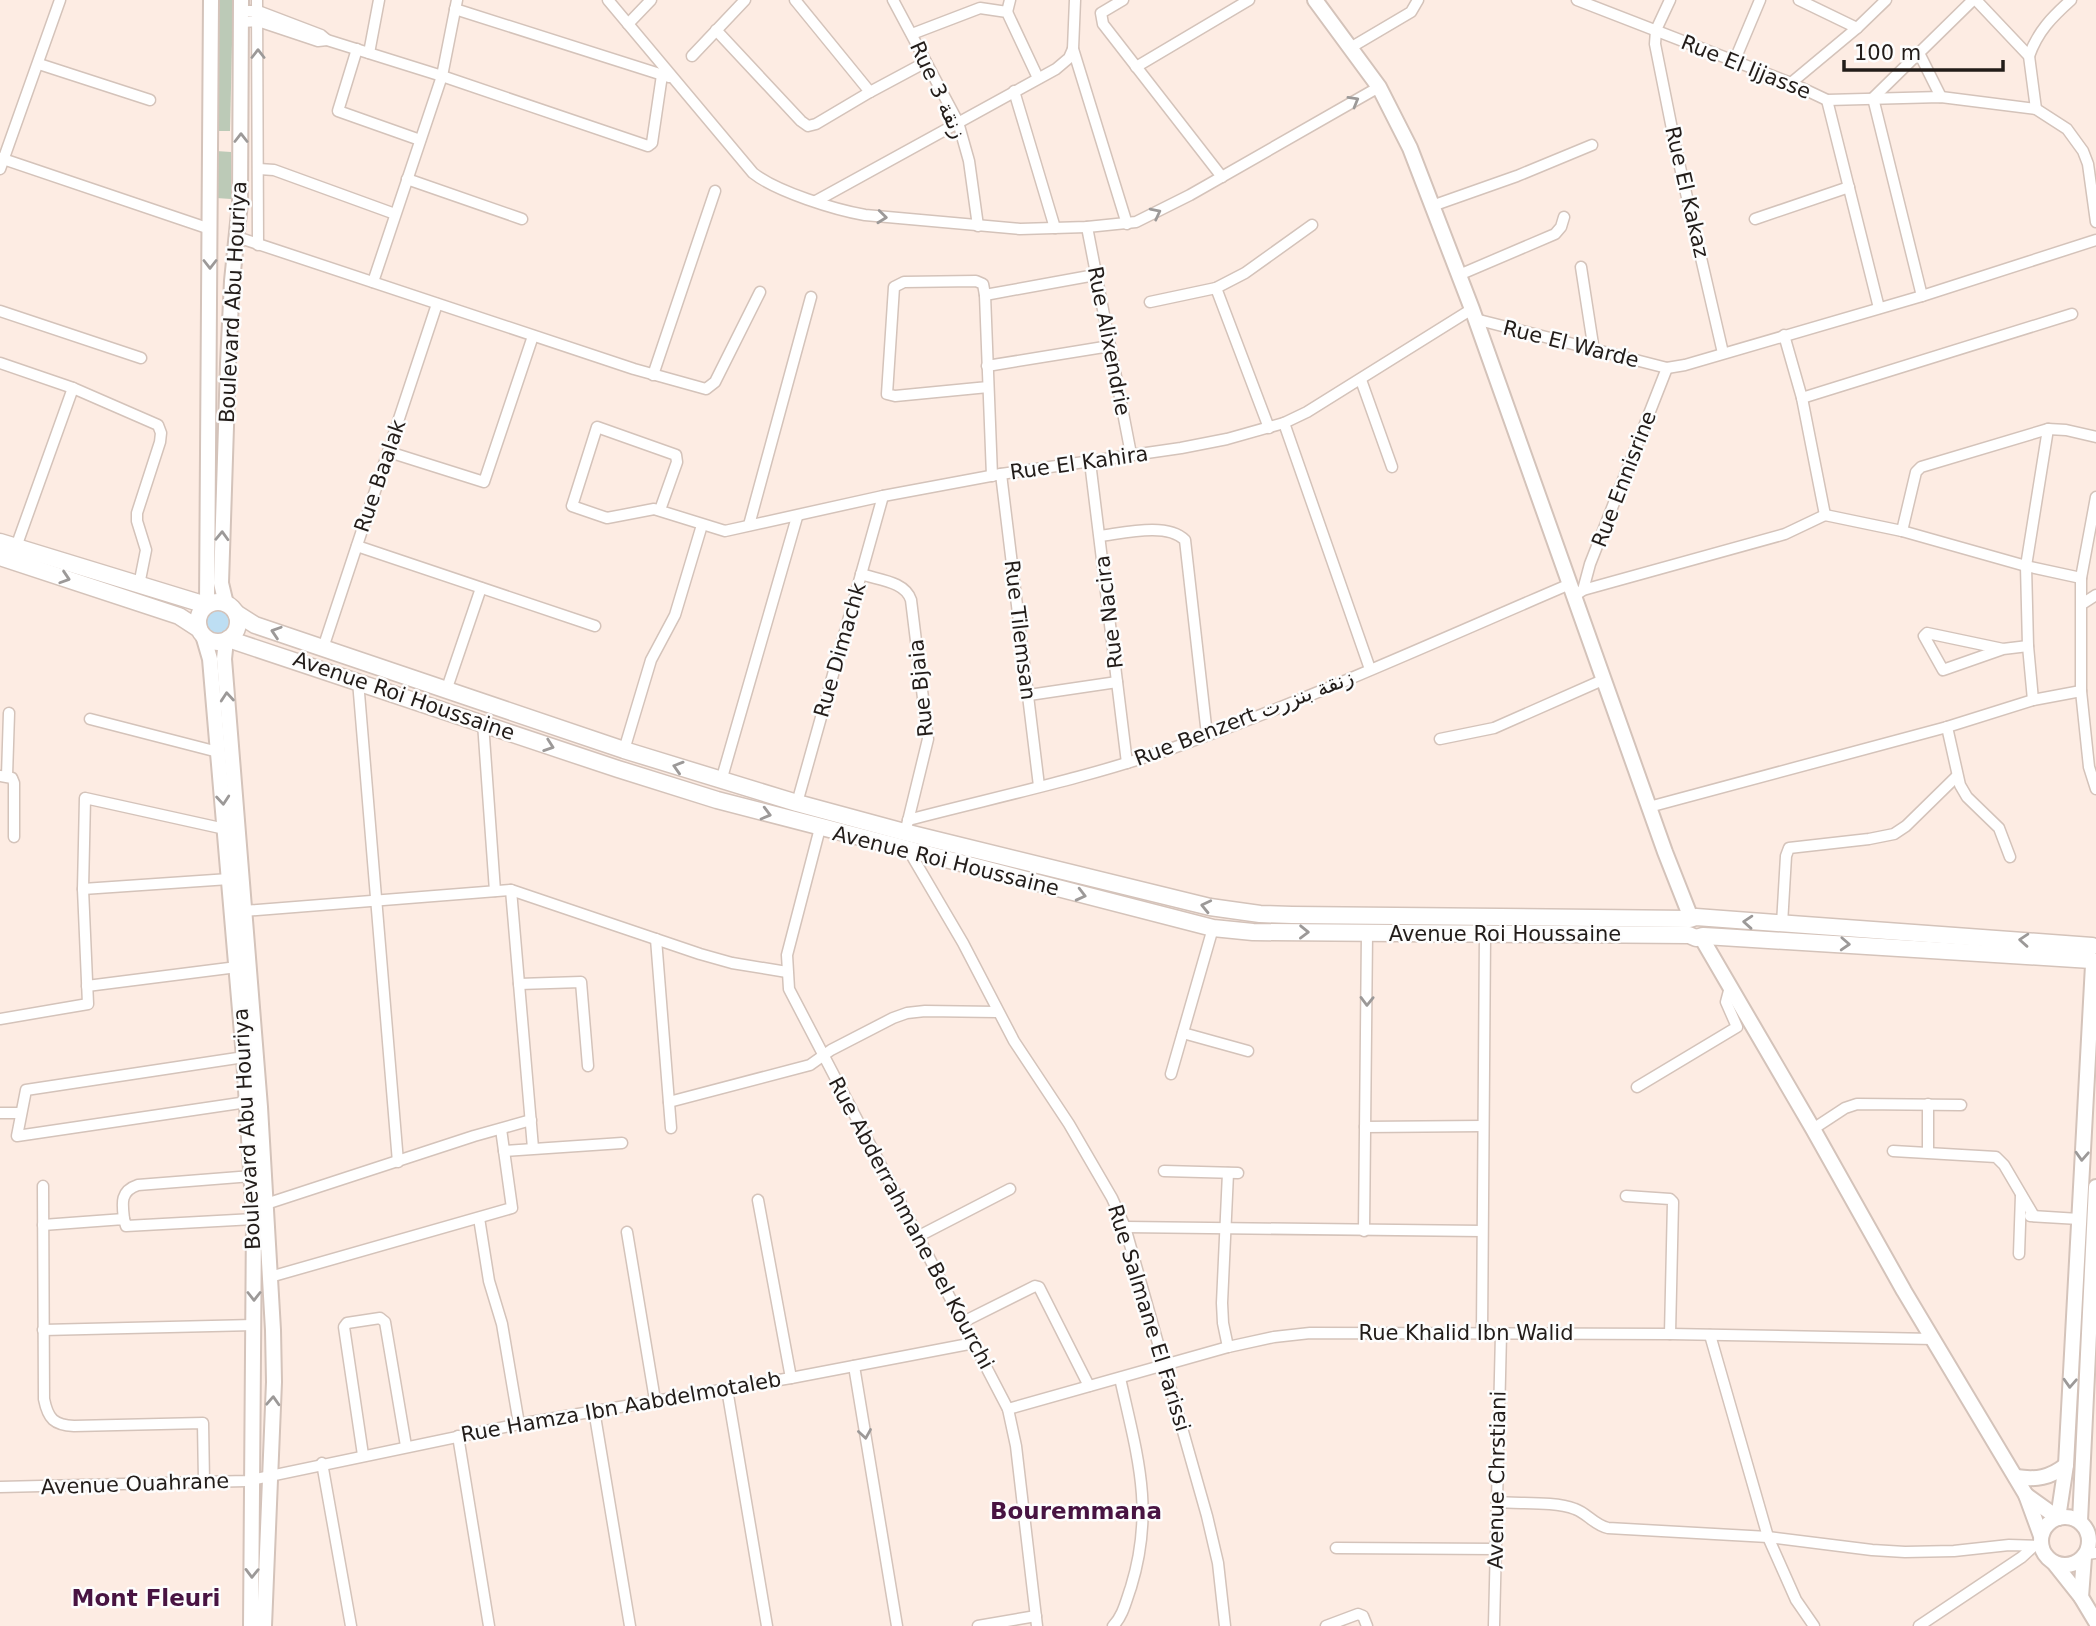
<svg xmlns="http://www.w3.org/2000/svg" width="2096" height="1626" font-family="'DejaVu Sans',Cairo,sans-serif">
	<rect width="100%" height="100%" fill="#fdece3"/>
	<g fill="#bccab7">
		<path d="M218,0H233L230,131H216Z"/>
		<path d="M216,151L231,152V199L216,198Z"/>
	</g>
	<circle fill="#bddef3" cx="218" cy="622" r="13"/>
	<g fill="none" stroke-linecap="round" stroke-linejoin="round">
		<g stroke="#d4c3ba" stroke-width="13">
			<g id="street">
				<path d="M257,0L258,245"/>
				<path d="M608,0L753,173C777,192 836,210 865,215L1020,229L1087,227L1136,222L1190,195L1379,87"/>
				<path d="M795,0L870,92"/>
				<path d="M893,0L958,122L969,161L978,226"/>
				<path d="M1075,0L1073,49L1127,224"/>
				<path d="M1123,0L1101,13L1103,24L1222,177"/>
				<path d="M1577,0L1791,83L1827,100L1941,97L2036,109L2067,129L2083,151L2088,164L2096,222"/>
				<path d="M1670,0L1656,30L1655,44L1677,154L1723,353"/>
				<path d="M1799,0L1857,28"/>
				<path d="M1976,0L2029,56L2036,109"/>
				<path d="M455,9L669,77"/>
				<path d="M241,11H258L321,35L327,40L442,76L648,146L652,143L662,75"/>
				<path d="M1007,12L1010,0"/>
				<path d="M241,22L258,21L318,41L327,40"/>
				<path d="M628,24L651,0"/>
				<path d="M716,30L801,121L808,126L816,124L870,92L926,62"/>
				<path d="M912,34L980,8L1007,12L1038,78"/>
				<path d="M1350,48L1411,12L1418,0"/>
				<path d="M357,49L338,111L420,140"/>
				<path d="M369,53L379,0"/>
				<path d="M1919,53L1941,97"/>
				<path d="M692,56L745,0"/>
				<path d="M2029,56C2038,31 2052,17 2071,0"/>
				<path d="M1734,62L1760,0"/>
				<path d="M39,64L150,100"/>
				<path d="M1136,67L1249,0"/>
				<path d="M1791,83L1857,28L1886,0"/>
				<path d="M1014,91L1055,228"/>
				<path d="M1827,100L1879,308"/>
				<path d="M0,158L210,229"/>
				<path d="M0,169L60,0"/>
				<path d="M259,169L274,170L395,214"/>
				<path d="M407,179L522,219"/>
				<path d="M816,201L1056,69L1069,58L1073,49"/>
				<path d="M1432,206L1517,176L1592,145"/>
				<path d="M1755,219L1849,187"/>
				<path d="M1087,227L1131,454"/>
				<path d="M237,237L634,369L706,389L715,382L760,292"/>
				<path d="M1581,267L1594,351"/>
				<path d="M1459,275L1555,234L1561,227L1564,217"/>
				<path d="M373,282L442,76L457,0"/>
				<path d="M1216,288L1269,428"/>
				<path d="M985,295L1095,275"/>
				<path d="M1922,296L1873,98L1973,0"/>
				<path d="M1150,302L1216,288L1245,273L1312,225"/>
				<path d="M0,311L141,358"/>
				<path d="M1475,319L1667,368L1685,365L1922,296L2096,240"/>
				<path d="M1784,335L1802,398L1825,515"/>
				<path d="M0,363L73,388L158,425L161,433L160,442L137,513V521L146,550L139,585"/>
				<path d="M987,366L1110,346"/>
				<path d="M653,375L715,191"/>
				<path d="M1361,380L1392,467"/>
				<path d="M988,387L895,396L887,394L894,287L904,282L976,281L983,284L985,295L992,476"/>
				<path d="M1802,398L2072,314"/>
				<path d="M1284,423L1370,669"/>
				<path d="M389,452L484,482L533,336"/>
				<path d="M1090,462L1127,763"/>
				<path d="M1001,474L1039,786"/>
				<path d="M2096,497L2081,578V691L2089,767L2096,789"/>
				<path d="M660,510L677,462L676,455L597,427L572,506L607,518L654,509L725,531L883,496L1001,474L1181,448L1227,439L1284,423L1307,412L1472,309"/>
				<path d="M749,525L811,297"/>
				<path d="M1902,531L1916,472L1921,467L2048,429L2066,430L2096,437"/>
				<path d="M1100,536C1124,533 1167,522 1185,540L1207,735"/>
				<path d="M357,546L595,626"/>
				<path d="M16,547L73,388"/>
				<path d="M861,574C878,580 905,581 911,600L928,739L907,825"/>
				<path d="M1583,590L1590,564L1667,368"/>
				<path d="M1574,596L1583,590L1785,534L1825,515L1902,531L2026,566L2081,578"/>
				<path d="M2082,604L2096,595"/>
				<path d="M323,648L437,304"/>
				<path d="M2003,649L1927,633L1924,636L1943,670L2003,649L2028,646"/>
				<path d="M358,681L398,1162"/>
				<path d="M446,691L481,588"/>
				<path d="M1029,695L1117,682"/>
				<path d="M2033,700L2028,646L2026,566L2048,429"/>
				<path d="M90,719L218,752"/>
				<path d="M483,723L495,891"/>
				<path d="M1947,727L1960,785L1967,797L1999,828L2010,857"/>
				<path d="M1440,739L1494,728L1605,679"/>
				<path d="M624,750L651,660L675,615L702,525"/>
				<path d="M0,776L12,778L14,783V837"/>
				<path d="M7,776L9,713"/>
				<path d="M721,781L797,517"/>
				<path d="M797,803L883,496"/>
				<path d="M1649,807L1947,727L2033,700L2081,691"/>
				<path d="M908,820C996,797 1087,778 1173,748C1308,700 1439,640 1570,584"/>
				<path d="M820,828L787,955L789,989L1008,1409L1016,1446L1037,1626"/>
				<path d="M909,851L963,943L1014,1041L1069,1124L1112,1198L1125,1227L1207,1516L1218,1563L1225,1626"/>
				<path d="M83,889L229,879"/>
				<path d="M511,890L533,1148"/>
				<path d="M244,911L511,890L700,954L732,963L787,972"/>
				<path d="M1782,924L1786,856L1789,848L1869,839L1894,834L1906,826L1956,777"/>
				<path d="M656,939L671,1128"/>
				<path d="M519,984L581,982L588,1066"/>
				<path d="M87,986L237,967"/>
				<path d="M0,1019L88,1004L83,889L85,798L225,829"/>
				<path d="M1183,1033L1248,1051"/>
				<path d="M244,1057L26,1090L17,1136L247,1102"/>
				<path d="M1171,1074L1213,928"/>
				<path d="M1637,1087L1737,1027L1726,1002L1730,987"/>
				<path d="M669,1102L810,1065L831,1050L893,1018L907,1013L925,1011L997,1012"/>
				<path d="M0,1113H21"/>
				<path d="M1365,1127L1483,1126"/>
				<path d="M1813,1129L1845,1108L1857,1104L1961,1105"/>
				<path d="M504,1151L622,1143"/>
				<path d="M1893,1151L1996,1157L2004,1165L2034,1216"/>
				<path d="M1928,1152V1104"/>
				<path d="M1164,1171L1238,1173"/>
				<path d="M1228,1173L1222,1303L1223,1323L1228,1347"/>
				<path d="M43,1186L44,1399C48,1419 54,1425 74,1426L203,1423L204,1482"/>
				<path d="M1626,1196L1670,1199L1673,1202L1670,1334"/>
				<path d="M758,1200L791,1378"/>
				<path d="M266,1204L474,1136L531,1120"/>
				<path d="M2030,1216L2079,1219"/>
				<path d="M479,1218L489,1281L502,1324L519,1424"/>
				<path d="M124,1219C122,1203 120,1191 138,1185L252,1176"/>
				<path d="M43,1225L124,1219L126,1226L254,1219"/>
				<path d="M1125,1227L1482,1231"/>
				<path d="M1364,1231L1367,933"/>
				<path d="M627,1232L655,1400"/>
				<path d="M919,1236L1010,1189"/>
				<path d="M2019,1254L2021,1195"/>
				<path d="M270,1277L512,1208L501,1129"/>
				<path d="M963,1322L1035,1286L1039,1287L1089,1386"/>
				<path d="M43,1330L254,1325"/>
				<path d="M1482,1334L1485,934"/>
				<path d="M1710,1335L1768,1537L1796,1600L1814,1626"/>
				<path d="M854,1366L897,1626"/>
				<path d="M727,1389L767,1626"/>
				<path d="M1008,1409L1228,1347L1274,1337L1310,1333L1670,1334L1934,1339"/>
				<path d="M594,1410L630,1626"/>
				<path d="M458,1436L489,1626"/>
				<path d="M363,1455L344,1327L347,1323L380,1318L385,1322L406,1446"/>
				<path d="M322,1463L351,1626"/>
				<path d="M0,1487L246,1481L519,1424L791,1378L974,1343"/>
				<path d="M1497,1502C1520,1504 1554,1501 1575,1509C1587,1513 1594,1525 1608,1528L1768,1537L1872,1550L1905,1552L1954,1551L2009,1545L2041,1546"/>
				<path d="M1336,1548L1496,1549"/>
				<path d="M2087,1554L2096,1553"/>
				<path d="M978,1626L1036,1616"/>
				<path d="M1113,1626C1123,1616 1126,1601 1131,1587C1155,1509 1137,1455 1120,1378"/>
				<path d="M1326,1626L1358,1614L1363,1616L1367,1626"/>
				<path d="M1494,1626L1501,1334"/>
				<path d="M1919,1626L2022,1557L2034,1546"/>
			</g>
		</g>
		<g stroke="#d4c3ba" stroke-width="18">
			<g id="secondary">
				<path d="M1315,0L1379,87L1410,148L1472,309L1665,852L1691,918"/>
				<path d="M226,604L221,583L228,364L232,281L240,203L241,0"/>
				<path d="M207,605L211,0"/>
				<path d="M203,635L210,659L244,1057L254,1219L251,1626"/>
				<path d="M226,640L224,659L260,1107L273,1330L274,1382L264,1626"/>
				<path d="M1701,937L1813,1129L1904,1291L2026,1495L2041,1536"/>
				<path d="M2016,1477C2036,1480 2050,1478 2066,1465"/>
				<path d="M2026,1495L2058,1518"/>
				<circle cx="2065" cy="1541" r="24"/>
				<path d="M2058,1518L2066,1465L2093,965"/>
				<path d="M2080,1521L2096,1187"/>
				<path d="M2054,1563L2081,1597L2096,1622"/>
				<path d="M2081,1597L2084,1557"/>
			</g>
		</g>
		<g stroke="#d4c3ba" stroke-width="19">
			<g id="primary">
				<path d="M0,542L206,605"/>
				<path d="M0,557L179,616L199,629"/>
				<circle cx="218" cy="622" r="20"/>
				<path d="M236,613L255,625L624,750L797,803L904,832L1210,907L1260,914L1292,915L1690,919L1696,917L2092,946"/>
				<path d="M228,639L618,769L717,800L1213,928L1253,932L1689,935L1696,938L1703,936L1721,937L2091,960"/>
			</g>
		</g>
		<use href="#street" stroke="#fff" stroke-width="10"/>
		<use href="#secondary" stroke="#fff" stroke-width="14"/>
		<use href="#primary" stroke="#fff" stroke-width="16"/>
	</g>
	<defs><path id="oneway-chevron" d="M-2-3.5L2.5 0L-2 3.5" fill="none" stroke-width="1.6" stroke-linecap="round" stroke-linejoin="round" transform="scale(1.75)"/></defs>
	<g stroke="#9c9998">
		<use href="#oneway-chevron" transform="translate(258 54) rotate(-90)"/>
		<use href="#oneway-chevron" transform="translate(1354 101) rotate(-30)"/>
		<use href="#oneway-chevron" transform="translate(241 138) rotate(-90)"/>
		<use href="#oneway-chevron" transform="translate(1156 213) rotate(-27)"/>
		<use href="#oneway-chevron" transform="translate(882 217) rotate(6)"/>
		<use href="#oneway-chevron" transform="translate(210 264) rotate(90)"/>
		<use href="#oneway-chevron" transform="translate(222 536) rotate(-88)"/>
		<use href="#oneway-chevron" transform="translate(65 578) rotate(18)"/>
		<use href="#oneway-chevron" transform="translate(276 632) rotate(-162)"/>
		<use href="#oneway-chevron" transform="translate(227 697) rotate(-95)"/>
		<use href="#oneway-chevron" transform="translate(549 746) rotate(19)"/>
		<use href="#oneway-chevron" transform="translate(678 767) rotate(-163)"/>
		<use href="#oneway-chevron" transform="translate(223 800) rotate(85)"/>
		<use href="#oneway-chevron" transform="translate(766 814) rotate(15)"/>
		<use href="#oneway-chevron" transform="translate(1081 895) rotate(14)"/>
		<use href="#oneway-chevron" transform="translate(1206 906) rotate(-167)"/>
		<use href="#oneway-chevron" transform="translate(1748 922) rotate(-176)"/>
		<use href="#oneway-chevron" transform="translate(1304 932) rotate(1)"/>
		<use href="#oneway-chevron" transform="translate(2024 940) rotate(-176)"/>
		<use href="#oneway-chevron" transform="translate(1845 944) rotate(3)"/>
		<use href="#oneway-chevron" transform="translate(1367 1001) rotate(91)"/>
		<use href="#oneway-chevron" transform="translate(2082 1156) rotate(93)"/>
		<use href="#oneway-chevron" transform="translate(254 1296) rotate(90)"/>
		<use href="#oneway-chevron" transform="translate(2070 1383) rotate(93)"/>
		<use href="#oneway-chevron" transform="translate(273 1401) rotate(-87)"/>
		<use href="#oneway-chevron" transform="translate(865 1434) rotate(81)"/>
		<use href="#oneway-chevron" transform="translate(252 1573) rotate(91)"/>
	</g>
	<g text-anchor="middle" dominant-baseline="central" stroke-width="5" stroke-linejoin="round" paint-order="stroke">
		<g font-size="21" fill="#221c19" stroke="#fdfdfd">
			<text transform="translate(1746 67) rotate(22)">Rue El Ijjasse</text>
			<text transform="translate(938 90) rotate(65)">Rue 3 زنقة</text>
			<text transform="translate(1687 192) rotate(77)">Rue El Kakaz</text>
			<text transform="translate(233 302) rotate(-87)">Boulevard Abu Houriya</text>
			<text transform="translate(1109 341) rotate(79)">Rue Alixendrie</text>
			<text transform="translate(1571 344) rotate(14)">Rue El Warde</text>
			<text transform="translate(1079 463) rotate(-8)">Rue El Kahira</text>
			<text transform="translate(380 476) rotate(-71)">Rue Baalak</text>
			<text transform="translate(1624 479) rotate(-69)">Rue Ennisrine</text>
			<text transform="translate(1109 612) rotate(-97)">Rue Nacira</text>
			<text transform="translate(1020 630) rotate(83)">Rue Tilemsan</text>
			<text transform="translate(840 650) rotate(-74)">Rue Dimachk</text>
			<text transform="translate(921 688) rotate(-96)">Rue Bjaia</text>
			<text transform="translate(404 696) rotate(19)">Avenue Roi Houssaine</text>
			<text transform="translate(1244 718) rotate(-21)">Rue Benzert زنقة بنزرت</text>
			<text transform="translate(946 861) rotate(14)">Avenue Roi Houssaine</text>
			<text x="1505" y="934">Avenue Roi Houssaine</text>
			<text transform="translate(247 1129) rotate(-93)">Boulevard Abu Houriya</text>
			<text transform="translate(911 1223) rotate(62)">Rue Abderrahmane Bel Kourchi</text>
			<text transform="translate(1149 1318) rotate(73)">Rue Salmane El Farissi</text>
			<text x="1466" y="1333">Rue Khalid Ibn Walid</text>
			<text transform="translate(621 1407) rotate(-10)">Rue Hamza Ibn Aabdelmotaleb</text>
			<text transform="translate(1497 1480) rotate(-89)">Avenue Chrstiani</text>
			<text transform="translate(135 1484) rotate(-2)">Avenue Ouahrane</text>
		</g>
		<g font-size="23" font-weight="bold" fill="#481442" stroke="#fdfdfd">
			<text x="1076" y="1511">Bouremmana</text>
			<text x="146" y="1598">Mont Fleuri</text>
		</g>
	</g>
	<path d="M1844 60v10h159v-10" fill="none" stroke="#221c19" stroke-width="3.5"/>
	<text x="1854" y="60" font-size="21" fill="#221c19" stroke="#fdfdfd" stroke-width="5" paint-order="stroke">100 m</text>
</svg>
